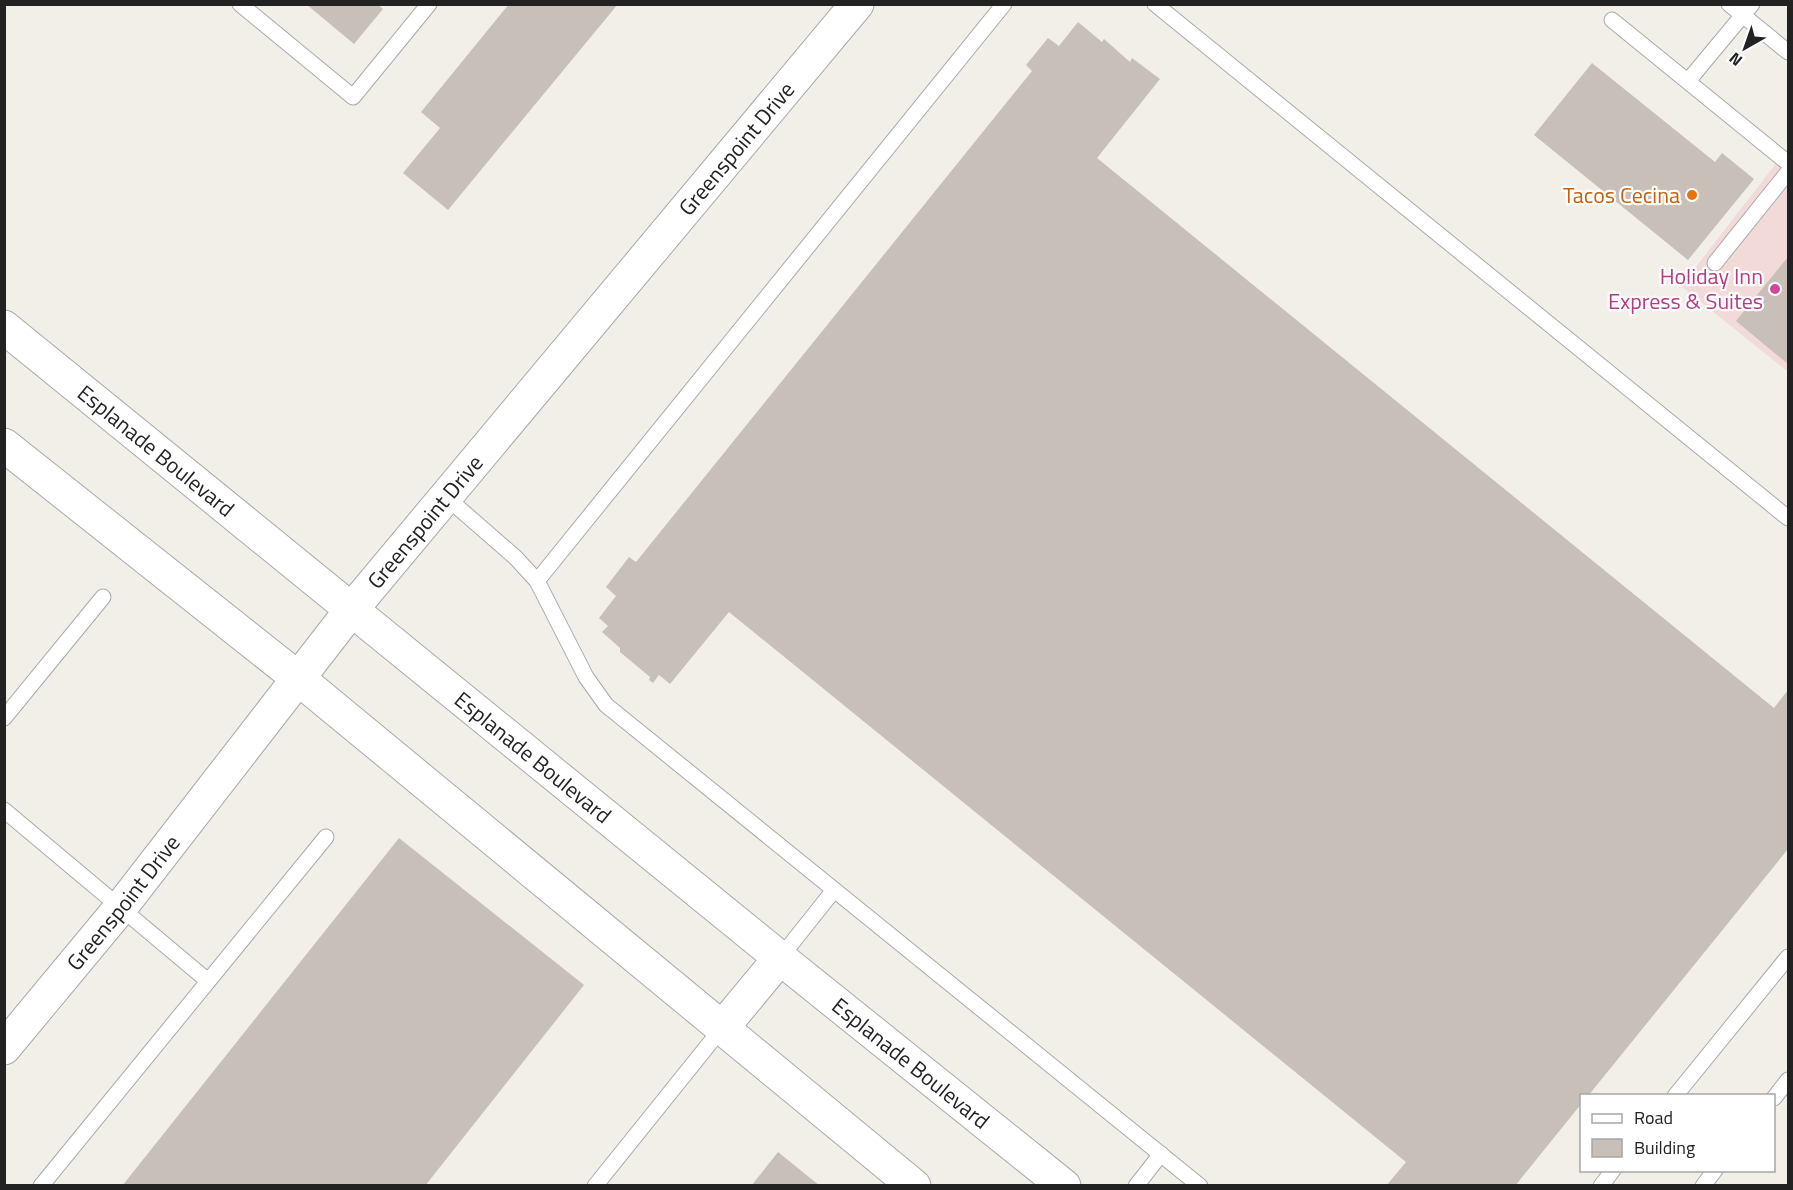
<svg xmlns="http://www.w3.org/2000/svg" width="1793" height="1190" font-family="'Titillium Web',sans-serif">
	<rect width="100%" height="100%" fill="#f2efe9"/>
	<path fill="#f2dad9" d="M1788,148V372L1681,286Z"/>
	<g fill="#c7bfb8">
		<path d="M306,4H377L383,9L354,44Z"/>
		<path d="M509,4H618L448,210L403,173L440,128L421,112Z"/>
		<path d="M1078,22L1102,42L1104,39L1130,62L1132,58L1160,79L1097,158L1774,708L1788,690V849L1588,1096H1582V1103L1515,1186H1386L1406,1162L729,612L670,684L659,675L653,683L649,680L650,677L620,652V648L602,632L608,626L599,618L616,596L606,587L629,557L636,562L1032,71L1026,65L1048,38L1059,46Z"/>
		<path d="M1592,63L1715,162L1722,153L1754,179L1688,260L1534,135Z"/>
		<path d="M1788,257V364L1736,321Z"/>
		<path d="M399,838L584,985L425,1186H122Z"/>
		<path d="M778,1152L820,1186H751Z"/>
	</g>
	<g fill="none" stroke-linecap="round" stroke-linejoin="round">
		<g stroke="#a9a9a9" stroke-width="17">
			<g id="service">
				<path d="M240,4L353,97L429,4"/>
				<path d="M1155,4L1788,518"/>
				<path d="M1729,4L1788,52"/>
				<path d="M1612,20L1788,163"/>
				<path d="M1688,81L1752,4"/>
				<path d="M1715,263L1788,172"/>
				<path d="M446,497L516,558L537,581L586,677L606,705L1200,1186"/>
				<path d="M537,581L1004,4"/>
				<path d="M4,718L103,597"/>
				<path d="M4,810L208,981"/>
				<path d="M780,958L834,890"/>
				<path d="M1675,1096L1788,957"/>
				<path d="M1774,1098L1788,1080"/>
				<path d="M41,1186L326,837"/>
				<path d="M595,1186L722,1028"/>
				<path d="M1136,1186L1161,1154"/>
				<path d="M1601,1186L1613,1170"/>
				<path d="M1703,1186L1715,1170"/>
			</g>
		</g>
		<g stroke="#a9a9a9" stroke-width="35">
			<g id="tertiary">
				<path id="s1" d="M4,327L780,958L1064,1186"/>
				<path d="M4,445L299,679L914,1186"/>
				<path d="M722,1028L780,958"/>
				<path id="s2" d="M4,1048L121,907L352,609L857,4"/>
			</g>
		</g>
		<use href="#service" stroke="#fff" stroke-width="15"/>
		<use href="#tertiary" stroke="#fff" stroke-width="33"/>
	</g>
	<circle fill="#e8710a" stroke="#fff" stroke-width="2" cx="1692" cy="195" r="6"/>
	<circle fill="#d1479c" stroke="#fff" stroke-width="2" cx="1775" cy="289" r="6"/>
	<g text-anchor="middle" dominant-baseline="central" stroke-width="4.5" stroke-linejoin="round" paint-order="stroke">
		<g font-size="22" fill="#222" stroke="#fff">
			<text stroke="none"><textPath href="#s2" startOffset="1160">Greenspoint Drive</textPath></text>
			<text stroke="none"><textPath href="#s1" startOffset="196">Esplanade Boulevard</textPath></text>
			<text stroke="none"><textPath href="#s2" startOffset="674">Greenspoint Drive</textPath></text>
			<text stroke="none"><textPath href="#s1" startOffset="682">Esplanade Boulevard</textPath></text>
			<text stroke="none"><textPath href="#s2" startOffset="188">Greenspoint Drive</textPath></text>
			<text stroke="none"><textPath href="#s1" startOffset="1168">Esplanade Boulevard</textPath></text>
		</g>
		<g font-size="22" fill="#c56008" stroke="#fff" text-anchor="end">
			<text x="1680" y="195">Tacos Cecina</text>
		</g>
		<g font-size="22" fill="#b23c85" stroke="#fff" text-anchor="end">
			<text x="1763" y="276">Holiday Inn<tspan x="1763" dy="25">Express &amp; Suites</tspan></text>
		</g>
	</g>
	<rect width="1793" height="1190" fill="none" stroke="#222222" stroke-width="12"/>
	<rect x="1580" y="1094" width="195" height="78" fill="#ffffff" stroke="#a7a7a7" stroke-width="1.5"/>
	<rect x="1592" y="1114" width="30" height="9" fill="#ffffff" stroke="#a7a7a7" stroke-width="1.5"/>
	<text x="1634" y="1124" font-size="18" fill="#222222">Road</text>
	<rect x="1592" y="1139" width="30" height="18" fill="#c7bfb8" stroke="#a7a7a7" stroke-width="1.5"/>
	<text x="1634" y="1154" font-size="18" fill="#222222">Building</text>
	<g transform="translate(1745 48) rotate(220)" stroke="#ffffff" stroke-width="4.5" paint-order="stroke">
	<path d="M0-4.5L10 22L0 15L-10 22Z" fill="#222222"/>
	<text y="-9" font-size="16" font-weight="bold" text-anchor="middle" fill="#222222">N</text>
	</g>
</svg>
